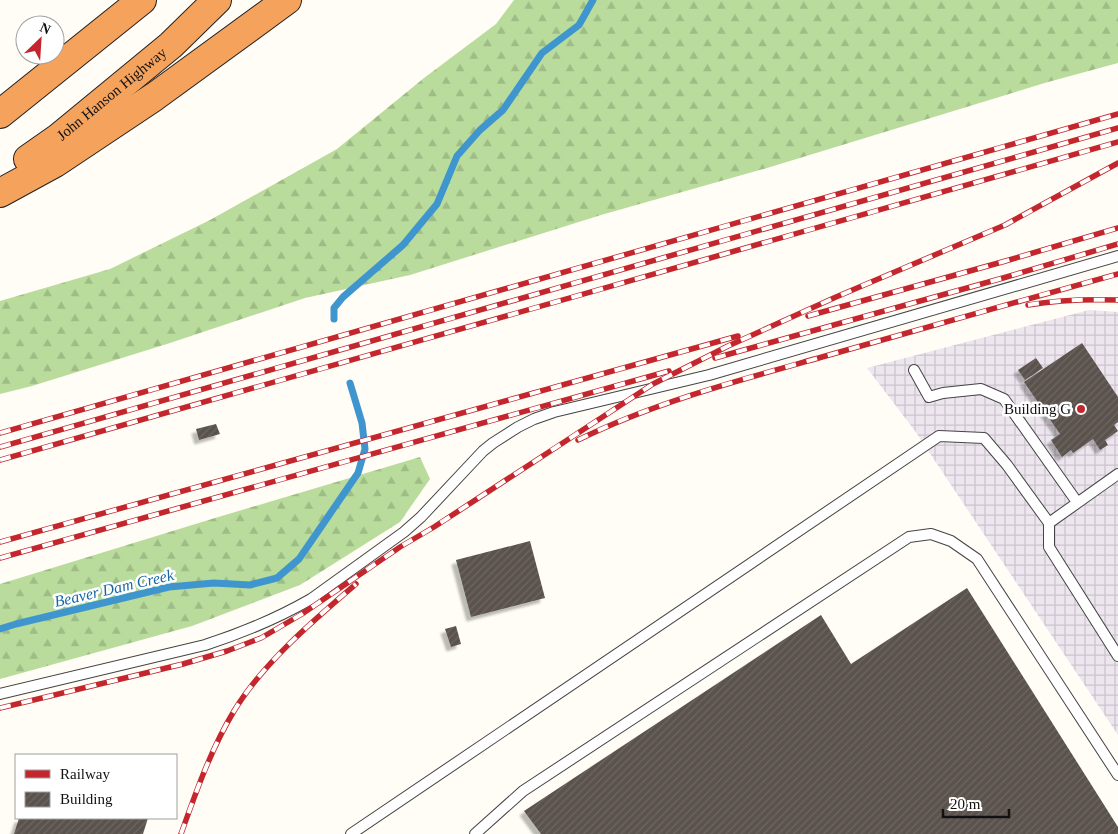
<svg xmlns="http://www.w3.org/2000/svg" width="1118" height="834" font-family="'Times New Roman',serif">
	<defs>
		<pattern id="industrial-grid" width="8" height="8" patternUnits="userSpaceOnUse" patternTransform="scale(1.25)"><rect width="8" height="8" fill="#eee6ef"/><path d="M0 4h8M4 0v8" fill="none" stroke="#cbc4cc"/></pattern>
		<pattern id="forest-firs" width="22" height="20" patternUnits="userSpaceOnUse" patternTransform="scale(1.25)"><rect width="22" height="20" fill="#b9dc9c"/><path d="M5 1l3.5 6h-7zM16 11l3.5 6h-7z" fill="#9ebc85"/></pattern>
		<pattern id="building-hatch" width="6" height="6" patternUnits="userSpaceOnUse" patternTransform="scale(1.25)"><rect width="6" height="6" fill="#5a524d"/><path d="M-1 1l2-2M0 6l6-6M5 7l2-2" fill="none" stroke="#6d6662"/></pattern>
		<filter id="shadow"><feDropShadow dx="-4.5" dy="4.5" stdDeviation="1" flood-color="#0004"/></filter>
	</defs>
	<rect width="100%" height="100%" fill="#fffdf5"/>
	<path fill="url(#industrial-grid)" d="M1089,310L1118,312V735L915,431L867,368Z"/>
	<g fill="url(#forest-firs)">
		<path d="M514,0H1118V63L1048,82L767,168L601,215L410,275L305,298L170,343L32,386L0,394V301L110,269L210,220L337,149L424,78L496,24Z"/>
		<path d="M420,457L430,479L400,522L300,585L192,626L0,679V584L215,518Z"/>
	</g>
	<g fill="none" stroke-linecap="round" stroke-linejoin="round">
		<g stroke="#3f96cf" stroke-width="7">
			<path d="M334,319V308L343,297L403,245L437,204L457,156L480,130L503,110L542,53L579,25L593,0"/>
			<path d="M0,629L16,624L169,587L214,583L250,585L277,578L299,559L358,473L365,449L362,423L350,383"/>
		</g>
	</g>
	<g fill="url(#building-hatch)" filter="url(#shadow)">
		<path d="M1082,343L1118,397V422L1114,425L1118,431L1105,440L1108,445L1100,450L1093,439L1073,453L1071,450L1062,457L1051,440L1060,434L1024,382Z"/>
		<path d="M1036,358L1043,368L1025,380L1018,370Z"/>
		<path d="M216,424L220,434L199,440L196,429Z"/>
		<path d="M530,541L545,598L471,617L456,560Z"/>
		<path d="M967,588L1118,827V834H541L524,811L821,615L851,664Z"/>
		<path d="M456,626L461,644L451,647L445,629Z"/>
		<path d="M19,818H148L143,834H14Z"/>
	</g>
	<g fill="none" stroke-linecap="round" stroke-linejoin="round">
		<g stroke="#444" stroke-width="12">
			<g id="service">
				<path d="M914,370L929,397L943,393L981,389L1004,399L1077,502"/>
				<path d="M1118,474L1049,523V547L1118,656"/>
				<path d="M0,694L205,645C242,633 278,618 311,599L404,532L421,517L483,451L493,443L518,427L534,419L554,412L709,375L1118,256"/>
				<path d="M351,834L939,436L984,438L1007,465L1049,523"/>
				<path d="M475,834L523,791L909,537L931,534L951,541L977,559L1118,775"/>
			</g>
		</g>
		<g stroke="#222" stroke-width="30">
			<g id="motorway">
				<path d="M0,114L142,0"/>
				<path id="s1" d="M28,159L58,138L171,45L217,0"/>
				<path d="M0,193L55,163L154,97L287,0"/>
			</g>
		</g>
		<use href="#service" stroke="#fff" stroke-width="10"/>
		<use href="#motorway" stroke="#f5a25d" stroke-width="28"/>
		<g stroke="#c4262e" stroke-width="5.5">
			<g id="rail">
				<path d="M1028,305C1058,300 1088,299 1118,300"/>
				<path d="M808,316L1002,262L1118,228"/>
				<path d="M715,358L1003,278L1118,244"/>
				<path d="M0,433L1118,114"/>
				<path d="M578,440C655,402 740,380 822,357C921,329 1019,301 1118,274"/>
				<path d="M0,447L1118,128"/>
				<path d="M0,460L1118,142"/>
				<path d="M0,542L738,336"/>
				<path d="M0,558L669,371"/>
				<path d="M0,708L183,664L227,651L261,638L302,614L400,547L434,527L653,384L728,346L836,297L1005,225L1118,163"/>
				<path d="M181,834C196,792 211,749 234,711C263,663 314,620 356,584"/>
			</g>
		</g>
		<use href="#rail" stroke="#fff" stroke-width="4" stroke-dasharray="11" stroke-linecap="butt"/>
	</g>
	<circle fill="#c4262e" stroke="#fff" stroke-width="2" cx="1081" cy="409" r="5"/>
	<g text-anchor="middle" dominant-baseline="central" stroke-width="5" stroke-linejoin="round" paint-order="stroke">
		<g font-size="15" fill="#111" stroke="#fff">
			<text stroke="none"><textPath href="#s1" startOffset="106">John Hanson Highway</textPath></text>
		</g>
		<g font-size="15" fill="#111" stroke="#fff" text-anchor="end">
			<text x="1071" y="409">Building G</text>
		</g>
		<g font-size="16" font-style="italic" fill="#1768a6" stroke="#fff">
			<text transform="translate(114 588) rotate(-13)">Beaver Dam Creek</text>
		</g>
	</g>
	<rect x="15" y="754" width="162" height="65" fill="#ffffff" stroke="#a0a0a0"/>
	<rect x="25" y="770" width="25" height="8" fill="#c4262e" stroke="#a0a0a0"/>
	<text x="60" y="779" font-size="15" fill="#111111">Railway</text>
	<rect x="25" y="792" width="25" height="15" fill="url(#building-hatch)" stroke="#a0a0a0"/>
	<text x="60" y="804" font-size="15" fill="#111111">Building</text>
	<g transform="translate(40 40) rotate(25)"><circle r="24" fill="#ffffff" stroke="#a0a0a0"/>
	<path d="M0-4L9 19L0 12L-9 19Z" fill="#c4262e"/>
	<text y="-8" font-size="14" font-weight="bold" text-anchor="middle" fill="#111111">N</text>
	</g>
	<path d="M943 809v8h66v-8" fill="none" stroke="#111111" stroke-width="2.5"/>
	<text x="950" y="809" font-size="15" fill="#111111" stroke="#ffffff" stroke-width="4" paint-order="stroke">20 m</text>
</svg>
